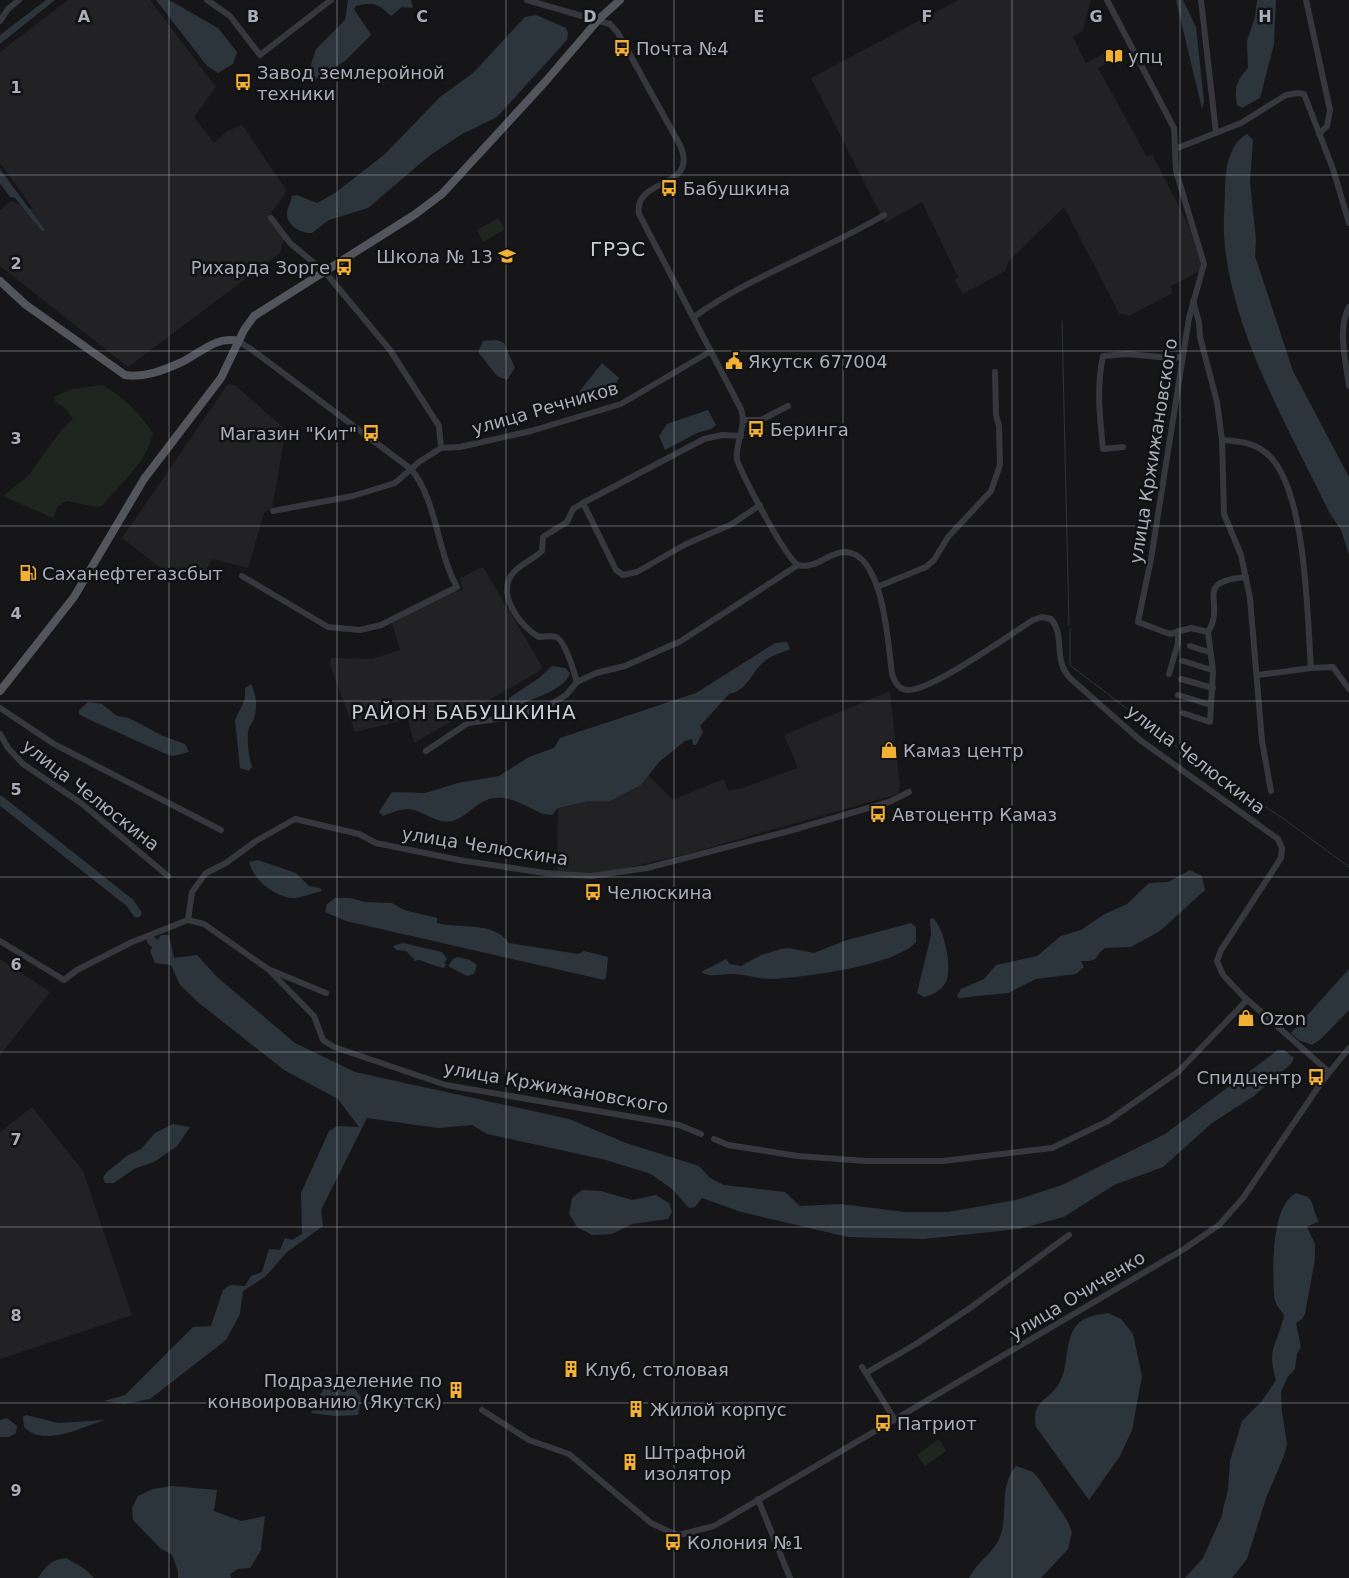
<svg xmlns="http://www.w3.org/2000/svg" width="1349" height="1578" font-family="'DejaVu Sans',sans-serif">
	<rect width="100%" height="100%" fill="#161618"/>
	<g fill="#222225">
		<path d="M68,0H150L216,87L194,117L214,143L227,131L242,125L287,191L268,217L284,239L280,253L128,367L0,266V210L11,201L34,210L0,163V52Z"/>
		<path d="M958,0H1091L1082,32L1073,37L1086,63L1104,53L1109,62L1098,68L1147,157L1152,154L1189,226L1200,261V271L1171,286L1172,293L1129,316L1119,313L1064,207L1008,262L1005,271L963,294L954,280L958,277L922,202L885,223L811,78Z"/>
		<path d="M228,384L235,385L286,430L272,508L264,513L248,568L213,559L199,579L170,575L122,538Z"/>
		<path d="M483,567L543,668L538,672L414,743L408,719L355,732L330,665L331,658L371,659L400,650L392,623L455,590L456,592L463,589L460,578Z"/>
		<path d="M890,691L900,787L898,794L687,854L622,869L595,873L557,871L558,808L589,801H610L641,785L648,775L673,800L723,779L729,791L742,788L798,768L784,735Z"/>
		<path d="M0,959L50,992L0,1055Z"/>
		<path d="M32,1107L83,1171L132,1315L0,1359V1132Z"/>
	</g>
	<g fill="#1e261f">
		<path d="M498,218L505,229L483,242L477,230Z"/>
		<path d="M102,385C123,396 140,414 153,433C147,462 121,483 102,506L96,507L67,501L58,506L53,518L3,496L29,475L59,433L73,419L67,410L55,401L54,397L72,389Z"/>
		<path d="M939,1439L946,1451L925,1466L917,1455Z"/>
	</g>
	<g fill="#2c353c">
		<path d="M46,0H55L0,44V35Z"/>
		<path d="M156,0H169L218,28L237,52L233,64L218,73L207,66Z"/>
		<path d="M348,0H411L413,8L402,7L391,16C379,4 373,1 356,6L354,9L371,35L345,61L311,82L307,77L316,49L345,20Z"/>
		<path d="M1176,0H1183L1196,27L1204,102L1202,109Z"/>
		<path d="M1257,0H1276L1274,44L1260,98L1242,108L1237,105C1234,88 1236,81 1248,68L1247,41L1255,17Z"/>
		<path d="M536,15L566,28L568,33L567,40L497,117L462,134L429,156L368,208L329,220L312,233C303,234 289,227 287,216C286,211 291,202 292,196L297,195L317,203L335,193L385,154L440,97L473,73L525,17Z"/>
		<path d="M1247,134L1253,140L1250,182L1256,240L1255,256L1293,371L1349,477V555L1341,530L1329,512C1289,428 1236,341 1225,248C1223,230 1224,212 1225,195C1225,174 1227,145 1247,134Z"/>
		<path d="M0,169L45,230L42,231L15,198L10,197L0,183Z"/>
		<path d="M497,340L504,343L515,368L507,380L497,376L478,352L483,341Z"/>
		<path d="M602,363L619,378L615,385L598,387L584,397L579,392Z"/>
		<path d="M708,410L716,425L711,429L697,433L665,450L659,436L667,424Z"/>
		<path d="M787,642L790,649C783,653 775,654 769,658C752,668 749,691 729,694L700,726L703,732L696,745H693L692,739L685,741L660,761L641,785L610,801H589L558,808L552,815C536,816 516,795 495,798C479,799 469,815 455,820C438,827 425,810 408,809C399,809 391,813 383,816L379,812L392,792L425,793L458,783L499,776L529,757L554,748L560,738L696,693L775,643Z"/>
		<path d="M552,666L565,668L570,673C564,691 534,697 518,706L509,704V698L539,678Z"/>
		<path d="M251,684C256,694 258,706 254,718C253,723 248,727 248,732C247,742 249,758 252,767L249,771L240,768L235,720L245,699V688Z"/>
		<path d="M88,702L102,704L117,716L129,718L163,736L185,744L189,752L173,756L166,754L88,719L79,714V710Z"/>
		<path d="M258,860L296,873L309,886L320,888L322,891C313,893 299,899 290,898C271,894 254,880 249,862Z"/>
		<path d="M1190,870L1202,876L1205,890L1160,931L1131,947L1105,948C1093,957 1100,962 1081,961L1084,967L1076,974L1036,979L1008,993L959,998L957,996L961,989L984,979L996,965L1037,956L1061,936L1081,930L1103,915L1127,904L1149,883L1168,882Z"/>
		<path d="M335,898H350L365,902L392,903L404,910L437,918V923C460,929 494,921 509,943L578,954L584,951L608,957L606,978L604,980L346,921L325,912L327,904Z"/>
		<path d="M933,918C944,928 953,968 946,982C942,990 933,995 924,997L917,993L931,935L930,919Z"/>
		<path d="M911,923L916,927V942C894,966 806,977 773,979C759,979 745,974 731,974C720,974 710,978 701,972L726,959L730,964L741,966L761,955L781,949L788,948L814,953L847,940Z"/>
		<path d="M161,935H169L174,958L197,955L217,977L295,1043L355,1072L569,1119L626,1143L699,1166L710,1178L724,1185L785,1192L800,1206L841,1204L905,1212H948L1016,1200L1062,1185L1165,1134L1278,1050H1284L1294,1058L1291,1064L1254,1096L1212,1123L1163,1167L1114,1185L1064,1217L1019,1229L924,1239L848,1237L741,1212L702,1198L695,1207L689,1208L672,1189L651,1174L606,1160L487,1134L472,1125L438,1128L367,1118L321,1210L323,1226L287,1252L265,1277L243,1291L240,1314L226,1340L150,1399L124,1404L104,1401L125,1395L193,1327L211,1326L223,1290L230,1285L245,1286L251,1276L262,1272L269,1249L280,1250L285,1238L292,1240L302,1234L301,1193L329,1131L337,1126L359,1127L338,1099L284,1070L199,1003L180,985L171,965L155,963L150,951Z"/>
		<path d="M403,943L442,952L447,959L444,963L446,964L444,968C433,965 427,963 419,960L414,961V959L406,951L396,950L393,946Z"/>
		<path d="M458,957L470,960L477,965L474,974L467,976L448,966L453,959Z"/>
		<path d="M1349,969V1010L1321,1039L1312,1045L1299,1040L1291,1033Z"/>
		<path d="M173,1124L190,1127L177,1146L154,1162L134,1169L114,1183H105L103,1178L106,1173L128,1155L141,1149L155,1133Z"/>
		<path d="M582,1190L601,1191L632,1200L656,1195L669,1203L672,1212L668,1219L632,1224L612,1234L592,1235L577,1227L569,1214L572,1198Z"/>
		<path d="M1296,1193L1308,1197C1315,1204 1313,1213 1319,1221L1307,1227L1315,1244V1259L1305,1314L1302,1319L1296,1323L1301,1347L1297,1354L1295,1369L1287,1378L1281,1392L1282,1412L1287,1444L1284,1456L1266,1498L1247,1559L1232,1578H1185L1203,1558L1221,1518L1228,1489L1230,1461L1242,1421L1262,1401L1276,1380C1266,1347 1278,1345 1284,1315L1276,1304L1274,1297C1273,1273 1270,1206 1296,1193Z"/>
		<path d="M1108,1313L1121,1319L1133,1334L1142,1376L1132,1430L1120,1456L1089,1500L1036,1427C1031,1399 1048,1403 1060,1382C1069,1365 1064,1342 1076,1326C1084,1316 1096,1315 1108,1313Z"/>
		<path d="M342,1379L350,1382L361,1397L358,1415L335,1416L311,1413C319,1398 323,1381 342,1379Z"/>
		<path d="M26,1415L58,1423L105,1420C82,1427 44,1448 24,1427L23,1417Z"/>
		<path d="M7,1418L17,1426L16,1433L9,1437H0V1420Z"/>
		<path d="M1016,1466L1033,1472L1039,1479L1067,1520L1072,1532L1068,1549L1041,1578H969C977,1561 996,1552 1001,1534C1008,1510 999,1487 1016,1466Z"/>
		<path d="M172,1486L217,1490L214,1511L241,1521L265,1516L261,1550L250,1568L238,1569L230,1574L231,1578H178V1571L172,1555L160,1548L133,1520L132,1508L138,1496L153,1489Z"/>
		<path d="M66,1558L85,1569L94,1578H38C45,1567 52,1559 66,1558Z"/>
	</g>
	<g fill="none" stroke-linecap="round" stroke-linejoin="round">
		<g stroke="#2c353c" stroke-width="1">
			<path d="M1062,321L1069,625"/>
			<path d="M1070,629V665L1195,761L1284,819L1349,867"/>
		</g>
		<g stroke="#2c353c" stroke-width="9">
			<path d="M0,800L130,903L137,913"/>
			<path d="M151,940L163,952"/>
		</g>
		<g stroke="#37383d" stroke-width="6">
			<path d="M207,0L230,16L260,55L331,0"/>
			<path d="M527,0L610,24L618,33L680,145C700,190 633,177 639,214L741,409C747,427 735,442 737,460C744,478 784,556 798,565"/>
			<path d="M1107,0L1174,128L1176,171L1204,264L1189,318L1151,559L1138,622L1170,634L1191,628L1208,632C1227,602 1191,582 1246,577"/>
			<path d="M1201,0L1216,133"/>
			<path d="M1306,0L1330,110L1327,126L1319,134"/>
			<path d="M0,21L8,9L19,0"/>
			<path d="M1175,149L1241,123L1286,95L1298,93L1304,94L1333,169L1349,223"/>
			<path d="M271,218L290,243L325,272L390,350L439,426L441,448"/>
			<path d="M1193,301L1199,322L1200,337L1217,402L1222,440L1224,514L1241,555L1250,598L1262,741L1271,791"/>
			<path d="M1349,307C1337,329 1346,362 1349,386"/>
			<path d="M694,317C749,277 824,251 884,215"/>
			<path d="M238,341L251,349L411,469C437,500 437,552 457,587L381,625L360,630L328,627L242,576"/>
			<path d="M744,420H761L788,406"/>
			<path d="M741,436L722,435L704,439L583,503L616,570L623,575L637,572L686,544L732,524L760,505"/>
			<path d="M1222,440C1237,441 1252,442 1265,452C1307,484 1307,617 1311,668L1258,675"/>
			<path d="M1123,447L1103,449C1100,418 1096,388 1103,356L1128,354L1169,358L1182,357"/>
			<path d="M273,511L353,496L395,483L419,462L441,448L460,447L531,431L621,404L711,351"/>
			<path d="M877,587L926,567L934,560L948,537L991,491L1000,465L999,426L996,415L995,372"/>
			<path d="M1190,646L1209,652"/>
			<path d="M1183,661L1212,670"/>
			<path d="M1311,668L1333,667L1349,689"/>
			<path d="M1169,674L1178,643V631"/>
			<path d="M1181,679L1213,688"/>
			<path d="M577,682C574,672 565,640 556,637C551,635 544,637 539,637C519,626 495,592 514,572C522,563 534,559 542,551L543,537L567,522L573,509L583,503"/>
			<path d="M1178,695L1211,705"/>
			<path d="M0,708L54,744L221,830"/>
			<path d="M1183,713L1210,722L1213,671L1208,632"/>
			<path d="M0,734L8,748L23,764L81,803L168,876"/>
			<path d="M426,751L468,723L505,718L547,707L566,695L577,682L596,673L625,666L681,641L798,565C816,570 828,552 845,552C884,553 888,645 892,674C895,682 898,689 907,690C928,693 1011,634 1033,620L1042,617L1051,619C1066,637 1052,658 1070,678L1140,740L1278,839L1282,848L1281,858L1221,950L1217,961L1223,975L1243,996L1329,1072"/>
			<path d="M188,920L192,892L206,873L226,863L256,841L295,819L359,834L376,843L459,860L545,873L591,876L647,868L789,831L889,802L909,792"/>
			<path d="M0,941L64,980L77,970L132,942L188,920L204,924L268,969L326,993"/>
			<path d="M268,969L314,1016L323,1040L334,1047L446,1085L679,1125L701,1134"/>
			<path d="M714,1139L728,1145L798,1156L866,1161H943L1052,1148L1108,1121L1179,1071L1247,1000"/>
			<path d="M862,1367L895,1420"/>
			<path d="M866,1373L916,1344L970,1308L1069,1235"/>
			<path d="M482,1410L529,1440L569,1454L651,1523L668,1531L679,1535L714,1526L1184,1249L1219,1225L1243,1198L1321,1083L1349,1048"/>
			<path d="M758,1499L790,1578"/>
		</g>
		<g stroke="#53555c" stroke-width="8">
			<path d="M0,281L26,305L125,375C145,378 164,370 182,362C201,353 215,336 238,341"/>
			<path d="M0,691L74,597L144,479L221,378L244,330L254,316L414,215L442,194L545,82L599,19L620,0"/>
		</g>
	</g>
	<path fill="none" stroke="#a8adb8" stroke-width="1" stroke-opacity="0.55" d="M169,0V1578M337,0V1578M506,0V1578M674,0V1578M843,0V1578M1012,0V1578M1180,0V1578M0,175H1349M0,351H1349M0,526H1349M0,701H1349M0,877H1349M0,1052H1349M0,1227H1349M0,1403H1349"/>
	<defs>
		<g id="bus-bare" transform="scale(1.35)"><path d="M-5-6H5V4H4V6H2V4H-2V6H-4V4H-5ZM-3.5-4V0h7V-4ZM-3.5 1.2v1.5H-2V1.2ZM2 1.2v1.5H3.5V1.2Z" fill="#f2b134" stroke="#111113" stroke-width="2.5" paint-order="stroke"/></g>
		<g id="library-bare" transform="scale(1.35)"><path d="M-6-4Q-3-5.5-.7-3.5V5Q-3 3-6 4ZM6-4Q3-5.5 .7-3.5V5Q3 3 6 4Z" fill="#f2b134" stroke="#111113" stroke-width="2.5" paint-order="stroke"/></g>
		<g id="school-bare" transform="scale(1.35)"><path d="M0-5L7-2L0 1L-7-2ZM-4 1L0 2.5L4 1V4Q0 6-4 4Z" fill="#f2b134" stroke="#111113" stroke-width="2.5" paint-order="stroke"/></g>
		<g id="civic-bare" transform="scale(1.35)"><path d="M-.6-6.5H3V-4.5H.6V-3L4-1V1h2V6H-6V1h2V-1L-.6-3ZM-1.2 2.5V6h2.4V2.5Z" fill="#f2b134" stroke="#111113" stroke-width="2.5" paint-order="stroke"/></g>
		<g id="fuel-bare" transform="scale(1.35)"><path d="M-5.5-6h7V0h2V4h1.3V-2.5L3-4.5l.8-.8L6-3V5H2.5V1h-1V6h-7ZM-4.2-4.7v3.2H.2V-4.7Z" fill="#f2b134" stroke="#111113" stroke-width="2.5" paint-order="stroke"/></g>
		<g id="shop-bare" transform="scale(1.35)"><path d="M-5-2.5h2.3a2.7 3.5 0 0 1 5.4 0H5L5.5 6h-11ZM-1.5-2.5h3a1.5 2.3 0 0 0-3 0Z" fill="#f2b134" stroke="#111113" stroke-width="2.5" paint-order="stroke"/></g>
		<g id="building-bare" transform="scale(1.35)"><path d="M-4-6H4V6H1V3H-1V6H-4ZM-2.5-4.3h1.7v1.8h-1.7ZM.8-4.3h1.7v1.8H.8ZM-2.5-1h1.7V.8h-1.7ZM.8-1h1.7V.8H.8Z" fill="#f2b134" stroke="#111113" stroke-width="2.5" paint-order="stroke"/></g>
	</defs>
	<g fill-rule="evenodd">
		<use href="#bus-bare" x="622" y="48"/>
		<use href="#library-bare" x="1114" y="56"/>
		<use href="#bus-bare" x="243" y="82"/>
		<use href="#bus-bare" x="669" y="188"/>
		<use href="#school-bare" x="507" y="256"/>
		<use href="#bus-bare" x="344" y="267"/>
		<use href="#civic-bare" x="734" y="361"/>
		<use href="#bus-bare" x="756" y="429"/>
		<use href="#bus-bare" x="371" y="433"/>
		<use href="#fuel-bare" x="28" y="573"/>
		<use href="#shop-bare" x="889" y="750"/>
		<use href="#bus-bare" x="878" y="814"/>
		<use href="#bus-bare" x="593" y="892"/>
		<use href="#shop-bare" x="1246" y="1018"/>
		<use href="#bus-bare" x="1316" y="1077"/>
		<use href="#building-bare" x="571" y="1369"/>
		<use href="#building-bare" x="456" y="1390"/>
		<use href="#building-bare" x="636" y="1409"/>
		<use href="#bus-bare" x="883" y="1423"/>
		<use href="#building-bare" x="630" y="1462"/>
		<use href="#bus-bare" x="673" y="1542"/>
	</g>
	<g text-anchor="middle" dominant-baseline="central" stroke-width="5" stroke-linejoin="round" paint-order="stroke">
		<g font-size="18" fill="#a8adb8" stroke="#111113" text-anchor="start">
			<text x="636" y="48">Почта №4</text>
			<text x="1128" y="56">упц</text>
			<text x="257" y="72">Завод землеройной<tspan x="257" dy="21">техники</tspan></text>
			<text x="683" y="188">Бабушкина</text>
			<text x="493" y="256" text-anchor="end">Школа № 13</text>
			<text x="330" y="267" text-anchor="end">Рихарда Зорге</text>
			<text x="748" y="361">Якутск 677004</text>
			<text x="770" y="429">Беринга</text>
			<text x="357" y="433" text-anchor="end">Магазин "Кит"</text>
			<text x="42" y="573">Саханефтегазсбыт</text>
			<text x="903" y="750">Камаз центр</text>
			<text x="892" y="814">Автоцентр Камаз</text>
			<text x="607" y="892">Челюскина</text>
			<text x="1260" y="1018">Ozon</text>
			<text x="1302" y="1077" text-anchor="end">Спидцентр</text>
			<text x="585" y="1369">Клуб, столовая</text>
			<text x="442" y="1380" text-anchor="end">Подразделение по<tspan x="442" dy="21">конвоированию (Якутск)</tspan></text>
			<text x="650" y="1409">Жилой корпус</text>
			<text x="897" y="1423">Патриот</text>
			<text x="644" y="1452">Штрафной<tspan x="644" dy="21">изолятор</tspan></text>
			<text x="687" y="1542">Колония №1</text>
		</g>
		<g font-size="18" fill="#a8adb8" stroke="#111113">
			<text transform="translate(545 408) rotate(-16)">улица Речников</text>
			<text transform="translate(1153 451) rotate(-81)">улица Кржижановского</text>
			<text transform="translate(1196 759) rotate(37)">улица Челюскина</text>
			<text transform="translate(91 795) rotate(38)">улица Челюскина</text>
			<text transform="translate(485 846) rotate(9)">улица Челюскина</text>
			<text transform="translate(556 1087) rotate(10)">улица Кржижановского</text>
			<text transform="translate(1077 1295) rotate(-31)">улица Очиченко</text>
		</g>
		<g font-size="20" letter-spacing="1" fill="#c9ccd4" stroke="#111113">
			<text x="618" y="249">ГРЭС</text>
			<text x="464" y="712">РАЙОН БАБУШКИНА</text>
		</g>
	</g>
	<g font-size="16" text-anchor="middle" font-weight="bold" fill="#a8adb8" stroke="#111113" stroke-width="5" stroke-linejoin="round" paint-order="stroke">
		<text x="84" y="22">A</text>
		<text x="253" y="22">B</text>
		<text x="422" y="22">C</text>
		<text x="590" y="22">D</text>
		<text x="759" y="22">E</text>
		<text x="927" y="22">F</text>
		<text x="1096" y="22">G</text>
		<text x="1265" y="22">H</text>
		<text x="16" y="93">1</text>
		<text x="16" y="269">2</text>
		<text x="16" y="444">3</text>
		<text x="16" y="619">4</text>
		<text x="16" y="795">5</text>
		<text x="16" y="970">6</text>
		<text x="16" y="1145">7</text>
		<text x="16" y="1321">8</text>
		<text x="16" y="1496">9</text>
	</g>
</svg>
